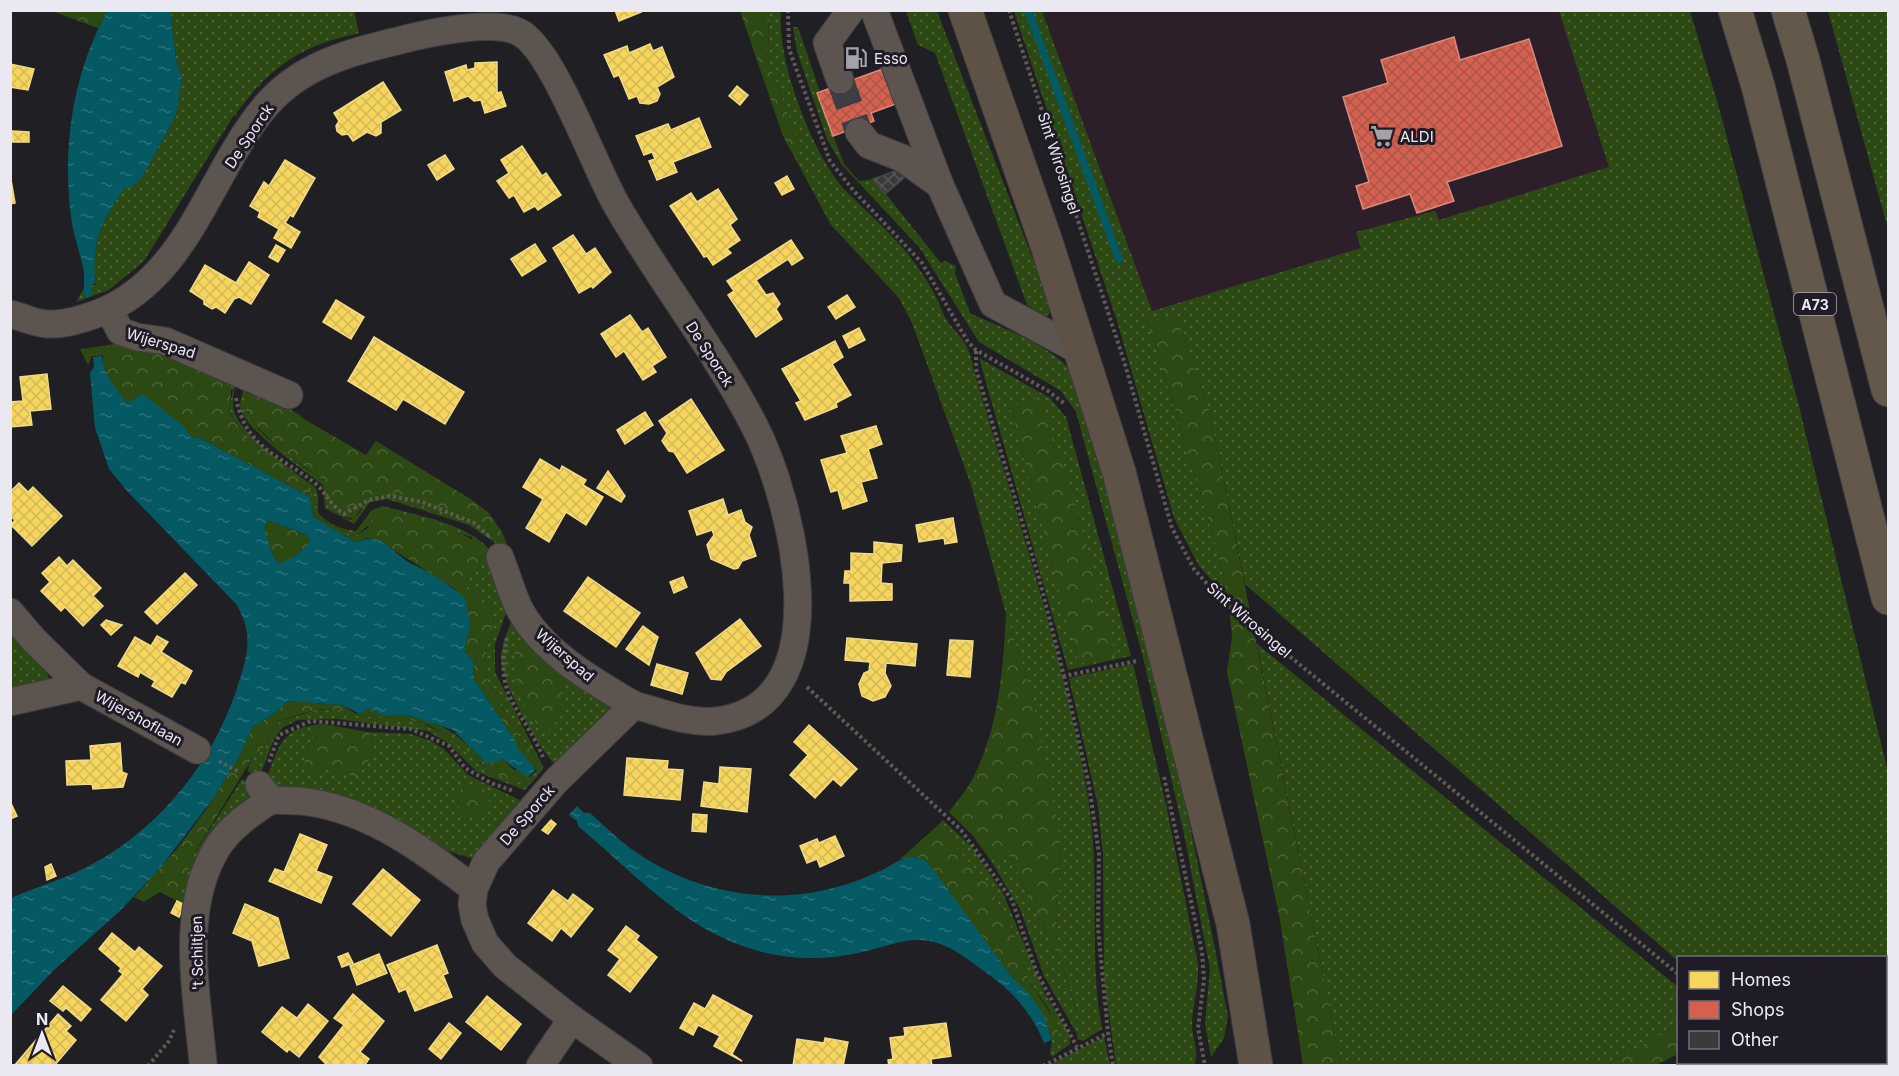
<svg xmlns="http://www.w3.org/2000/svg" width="1899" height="1076" font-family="Inter,sans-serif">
	<defs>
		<pattern id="grass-dots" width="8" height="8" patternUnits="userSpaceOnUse" patternTransform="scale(1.5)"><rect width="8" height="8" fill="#2c4914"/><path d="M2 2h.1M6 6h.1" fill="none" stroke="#4b6336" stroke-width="1.8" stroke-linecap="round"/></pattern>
		<pattern id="forest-crowns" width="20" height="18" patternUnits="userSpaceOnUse" patternTransform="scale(1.5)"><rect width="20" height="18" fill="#2c4914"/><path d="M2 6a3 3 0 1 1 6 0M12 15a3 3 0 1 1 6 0" fill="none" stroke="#4b6336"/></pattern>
		<pattern id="water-ripples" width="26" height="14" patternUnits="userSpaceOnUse" patternTransform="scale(1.5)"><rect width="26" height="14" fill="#045963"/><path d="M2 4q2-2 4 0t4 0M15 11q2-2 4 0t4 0" fill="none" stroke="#29717a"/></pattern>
		<pattern id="homes-cross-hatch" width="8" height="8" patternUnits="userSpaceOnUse" patternTransform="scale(1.5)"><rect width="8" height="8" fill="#f6d55c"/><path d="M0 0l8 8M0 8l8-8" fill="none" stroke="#d3b858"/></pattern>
		<pattern id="shops-cross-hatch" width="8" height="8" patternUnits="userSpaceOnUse" patternTransform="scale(1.5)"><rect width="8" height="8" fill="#d6604d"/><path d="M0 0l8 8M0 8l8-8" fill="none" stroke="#a4574b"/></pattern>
		<pattern id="building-cross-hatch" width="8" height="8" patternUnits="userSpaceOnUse" patternTransform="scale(1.5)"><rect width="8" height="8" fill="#3c393b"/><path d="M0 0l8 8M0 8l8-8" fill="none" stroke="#585658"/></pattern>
	</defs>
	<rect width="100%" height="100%" fill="#201f24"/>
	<path fill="#2d1f29" d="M1042,11H1571L1651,293L1153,314Z"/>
	<g fill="url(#grass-dots)" fill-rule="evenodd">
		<path d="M170,11H354L359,33C316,43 292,53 260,84L261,86L257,87L237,112V116L234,115L144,261L109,290L76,302L85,286L96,285C85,249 106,218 123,188L132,187L143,176L176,115L182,77L177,65Z"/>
		<path d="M769,11H781C776,59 812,153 844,189C866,212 891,232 911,258C920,270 929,283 936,297C940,305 944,318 950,325C963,339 971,349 974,371C1015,511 1064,654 1088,798C1101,875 1088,953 1102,1029L1083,1041L1077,1039V1034L1044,976L1020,909L991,861L994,856H1009L1061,963L1079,1019L1056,932L1061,845L1030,687L1006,614L971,485L912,323L899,298L831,225L791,151L800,148L768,58Z"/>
		<path d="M906,11H937L1051,306L1049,314L1044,318L1027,305L935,53L918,45Z"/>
		<path d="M1014,11H1042L1152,311L1361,248L1356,232L1435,211L1439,220L1609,167L1559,11H1690L1719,108L1799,406L1888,772V1014L1886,1015V958H1678V961L1245,584L1210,412L1177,319H1147L1216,545L1228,599L1199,566L1174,518L1117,321Z"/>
		<path d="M1828,11H1888V229Z"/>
		<path d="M793,27H798L820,92L817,93L844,164L859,181L874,179L941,263L945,261L956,266L955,273L970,313C999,327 1051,345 1071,371C1083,387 1099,459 1105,483C1156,659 1194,837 1228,1016L1224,1038L1211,1057L1205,1024L1210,969L1184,834L1143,657L1076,412L1061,391L979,342L919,247L842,165L827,139L797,52Z"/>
		<path d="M117,341L237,379C235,388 231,402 234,411C239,433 295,473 315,487L318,494V512C325,523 343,530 356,531L372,510L383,506C415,515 484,526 496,561L491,575L498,592L511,599L495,644V672L544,768L525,790L477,772L449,744L428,731L337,719L298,720L282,728L274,739L259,778L247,771L253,757H257L280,721L316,710L334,709L358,716L401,718L422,723L448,736L483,766L531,783L541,765L513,728L484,674C482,633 517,616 464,584L472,537L386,510C373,518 367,529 354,536L315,516C314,510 316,504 314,498C304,471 233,439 230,408C230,402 232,395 233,390Z"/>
		<path d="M979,358L1050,398L1066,417L1131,656L1068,670ZM1010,407L1116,655L1079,663Z"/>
		<path d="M245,383L303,417L244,404C252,432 285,452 307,469C313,473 322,477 326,483C338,502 314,507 351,520C367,512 359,494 386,495C431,509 482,515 511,554L469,525L387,499L370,502L354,524L325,508L323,485C306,472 240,426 240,406C240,399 244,390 245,383Z"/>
		<path d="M516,609L613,706L610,713L557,767C540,750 500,681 501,657C502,641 511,624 516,609ZM517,680L561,716L518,695Z"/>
		<path d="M10,633C22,648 43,660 49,678L43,685L11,693Z"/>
		<path d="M1257,644L1678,987V1035L1672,1028L1607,1065H1341Z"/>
		<path d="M1133,664L1167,809L1198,964C1199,985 1193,1004 1192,1024C1192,1038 1200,1052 1194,1065H1116L1104,980L1103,855L1098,806L1069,678Z"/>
		<path d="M323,724L313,733L305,760L313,773L328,768L355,776C368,767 379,746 368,732L411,734L431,741L444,749L468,775L526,803L477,860L444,850L281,792L265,782C279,747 280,727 323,724Z"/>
		<path d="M242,779L258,788L190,908L177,901L192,857Z"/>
		<path d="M943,820L971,846L1003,893L1044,992L1069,1034L1070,1044L1052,1057L1050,1054L1052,1040L1059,1037L1050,1011L1029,981L1014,933L987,883L937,826Z"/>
		<path d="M1104,1037L1110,1065H1050L1055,1062Z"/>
		<path d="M1680,1062H1754L1756,1065H1677Z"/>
	</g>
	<g fill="url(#forest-crowns)">
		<path d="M51,11H107L98,28Z"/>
		<path d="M740,11H769L768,58L800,148L791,151L783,136Z"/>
		<path d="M1147,319H1177L1210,412L1341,1065H1303L1280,920L1227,672L1232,637L1228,599L1216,545Z"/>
		<path d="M115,342L167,350L229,380C235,392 226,404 232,416C249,450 300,466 314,498C317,505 314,510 315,516L354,536L367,529L377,511L386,510C422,521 466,526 491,556L464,584C517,616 482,632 484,674L513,728L541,765V771L531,783C497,788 459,741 432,727C410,716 385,718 360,716C347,715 339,708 325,709C310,710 294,716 280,721L257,757H253L192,857L177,901L160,892L144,902L134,897L176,850L205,811L240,755L252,727L271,716L288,701L342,705L356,714L369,708C384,715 396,712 411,716C450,726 458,735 486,763L502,758L514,770L521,769L529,778L537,770L516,748V742L474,679L473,661L464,652L455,589L378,540L367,538L355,542L313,517L310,497L200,438L191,437L182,426L127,403L113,386L103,366V355L92,356L88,365L80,349L110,345Z"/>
		<path d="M254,390L366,455L376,441L472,500L489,513L502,532L511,554C482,515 431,509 386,495C366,494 364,506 354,519L341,516L329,509L328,489L324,480L278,448L247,416L244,404L247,392Z"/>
		<path d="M1040,397L1079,517L1116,655L1079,664L1010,407Z"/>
		<path d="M267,520L305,534L310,540C306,550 289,561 279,563L274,558L264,529Z"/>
		<path d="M1006,614L1030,687L1049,777L1061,845L1056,932L1080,1020L1061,963L1009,856H994L991,861L973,836L949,812C957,801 967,790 973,778C999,727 1003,670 1006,614Z"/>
		<path d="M529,640L535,641L564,679L561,716L547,732H542L518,695L514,651L516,647Z"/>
		<path d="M323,724L368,732C379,746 368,767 355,777L328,768L313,773L303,767L313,733Z"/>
		<circle cx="473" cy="800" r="16"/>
		<path d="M937,826L987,883L1014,933L1029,981L1052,1016H1055L1059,1037L1052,1040C1044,1011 1029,996 1010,975C980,941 954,899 927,862L914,856L899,860Z"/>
		<path d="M1672,1028L1678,1035V1054L1656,1065H1607Z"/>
	</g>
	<g fill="url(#water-ripples)" fill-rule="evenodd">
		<path d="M107,11H170L177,65L182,77L176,115L143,176L132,187L123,189C100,228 92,236 95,284L86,285C84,262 74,240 71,217C62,146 73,74 107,11Z"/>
		<path d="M102,356C103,374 116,389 127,403L143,394L183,426L191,437L200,438L310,497L313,517L355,542C363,540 370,537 378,540C391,546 401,559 414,565C431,572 449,585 465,598L470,625L464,652L473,660L474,679L516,742L517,748L536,769L528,777L502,759L498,762L486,763L453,730L408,715H383L369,708L360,714L342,705L288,701L271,716L252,727L240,755L212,800L161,867L121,910L54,970L11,1015V898C36,887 62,880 87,867C157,831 211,765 236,691C247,658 255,635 236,604L128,492L109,469L95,428L90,373L94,367L93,357ZM267,520L305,534L310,540C306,550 289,561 279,563L274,558L264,529Z"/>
		<path d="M577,806L584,813H590C605,826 619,841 636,852C691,891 767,906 833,888C849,884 865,878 880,871C889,867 899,859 909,857C917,855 924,859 929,864L1011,976L1031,996L1043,1014L1052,1040L1044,1043C1032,1013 1014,993 988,974C970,961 952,945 929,941C907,937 888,946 867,951C831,960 791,961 755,950C684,930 633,872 578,826L577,821L569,815Z"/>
	</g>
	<g fill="url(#homes-cross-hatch)" stroke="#f2db88" stroke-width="1.5">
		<path d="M615,10H640L641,12L619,21Z"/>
		<path d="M650,44L653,51L662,47L674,77L657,87L660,94L657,101L649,104L640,103L637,96L629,99L619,75L614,77L604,55L627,46L629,53Z"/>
		<path d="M497,62V93L501,92L506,106L485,113L481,100L474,101L468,96L454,101L445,72L466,65L467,70L475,68V63Z"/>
		<path d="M10,64L34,69L28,90L10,87Z"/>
		<path d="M383,82L401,110L381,122V133L376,136L367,132L353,141L348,134L342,135L337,131L336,126L339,121L334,113Z"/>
		<path d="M737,86L748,95L740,105L729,96Z"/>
		<path d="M699,118L711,147L673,162L677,172L657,180L649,161L655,159L652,152L644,155L636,136L668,124L671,130Z"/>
		<path d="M12,131L29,132V142H12Z"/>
		<path d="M522,146L542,176L546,173L561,195L538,210L535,206L524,212L514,195L509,198L497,181L509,173L501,160Z"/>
		<path d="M445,155L454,169L437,180L428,165Z"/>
		<path d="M285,160L315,178L293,217L290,215L285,223L300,232L291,248L274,238L279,229L258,217L260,212L250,206L264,182L269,186Z"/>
		<path d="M10,174L15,203L10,204Z"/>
		<path d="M787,176L794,189L782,195L775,183Z"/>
		<path d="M718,189L737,219L730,225L740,240L727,249L731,253L713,265L707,256L704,257L670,206L691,193L697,202Z"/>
		<path d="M573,235L586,254L595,248L611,272L593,288L591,286L579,293L553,248Z"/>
		<path d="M791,240L803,258L792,265L788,259L756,280L766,295L773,293L780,304L776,309L782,319L756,337L728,295L734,291L727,281Z"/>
		<path d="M535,244L546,261L522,276L511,259Z"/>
		<path d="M276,245L285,250L278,262L269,257Z"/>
		<path d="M249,262L269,275L251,304L239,297L234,299L225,313L216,307L212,309L204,304V300L190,291L205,265L236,283Z"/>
		<path d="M847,295L855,307L836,319L828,307Z"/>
		<path d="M336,300L364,317L351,339L323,322Z"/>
		<path d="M630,315L642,332L648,328L666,357L652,366L656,372L643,380L624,351L616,357L601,334Z"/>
		<path d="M859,328L865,340L849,348L843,336Z"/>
		<path d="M374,337L464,392L445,424L403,399L396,410L348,381Z"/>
		<path d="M835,341L843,357L832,364L851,395L836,403L837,407L805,420L796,403L801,401L782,369Z"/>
		<path d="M47,374L51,409L30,411L32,425L10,427V402L23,401L20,377Z"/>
		<path d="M691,399L724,450L687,473L674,452L669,451L662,441L667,433L659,421Z"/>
		<path d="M645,412L653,425L625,444L617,430Z"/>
		<path d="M876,426L882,444L868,449L877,478L861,482L867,501L843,509L838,490L831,492L821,460L847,453L841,436Z"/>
		<path d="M540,459L560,471L562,466L586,480L583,485L603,497L586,525L566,512L549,542L526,528L543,499L523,487Z"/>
		<path d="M608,471L625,496L621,502L597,488Z"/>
		<path d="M19,483L28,492L33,487L62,516L32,546L11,525L15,520L10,516V492Z"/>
		<path d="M723,499L728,515L741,510L745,522L752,527L749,535L756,556L742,561L738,568L734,569L711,559L707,545L714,535L712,530L697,535L689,511Z"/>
		<path d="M953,518L957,542L945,544L944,538L919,542L916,525Z"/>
		<path d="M874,542L902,545L901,561L882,563L881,583L892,584V600L850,601V583H844L845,571H851V553L874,554Z"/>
		<path d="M59,557L67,566L73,560L101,588L93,596L103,606L83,626L65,607L61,611L41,591L50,582L42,573Z"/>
		<path d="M185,573L197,585L157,624L145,612Z"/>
		<path d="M588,577L640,613L616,647L564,611Z"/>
		<path d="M683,577L687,587L674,593L670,582Z"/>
		<path d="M740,619L761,646L726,672L721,680L711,679L696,653Z"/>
		<path d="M106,620L122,625L111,635L101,625Z"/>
		<path d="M643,626L658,637L649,665L626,649Z"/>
		<path d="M157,636L168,642L161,652L192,671L185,684L181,682L172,697L152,686L155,681L140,672L138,677L118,666L135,637L151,646Z"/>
		<path d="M847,638L917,644L915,666L886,663L885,673L891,686L885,697L873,701L862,696L859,684L864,673L869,671L870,662L845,660Z"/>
		<path d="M950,640L973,641L970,677L947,675Z"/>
		<path d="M657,664L688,673L682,694L651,685Z"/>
		<path d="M809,725L857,769L841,786L833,779L815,798L790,775L808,755L794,742Z"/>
		<path d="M120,743L122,772L127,774L123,787L93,789L92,784L67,785L66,761L91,760L90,746Z"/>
		<path d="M627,758L668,761L667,769L683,770L680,800L624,795Z"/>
		<path d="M720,767L751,769L747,812L701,806L704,782L719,784Z"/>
		<path d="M10,801L17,816L10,819Z"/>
		<path d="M693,814L707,815L706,832L692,831Z"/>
		<path d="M551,820L556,824L548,834L542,830Z"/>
		<path d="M300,834L327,845L316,871L332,877L321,903L269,881L275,869L284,872Z"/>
		<path d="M835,836L844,856L820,867L817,859L807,863L800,846L817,839L819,843Z"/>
		<path d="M51,864L56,876L47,880L45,867Z"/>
		<path d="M383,869L420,900L391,936L353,904Z"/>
		<path d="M553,890L568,901L573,894L593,909L571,937L561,928L552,941L528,923Z"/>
		<path d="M177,901L185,905L179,917L171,913Z"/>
		<path d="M245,904L278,918L289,958L259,966L252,941L233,933Z"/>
		<path d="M626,926L639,936L636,940L657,957L630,992L608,975L620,959L608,950Z"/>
		<path d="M112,933L135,952L139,947L162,966L142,989L148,995L126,1021L101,1000L123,974L119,971L121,968L99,949Z"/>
		<path d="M437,945L448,973L443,975L452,997L415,1011L406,989L399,992L387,965Z"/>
		<path d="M348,953L353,963L342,967L338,957Z"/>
		<path d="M379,954L387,973L357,985L350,966Z"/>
		<path d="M63,986L91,1009L81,1021L66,1008L63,1011L50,1001Z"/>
		<path d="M353,994L362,1002L344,1025L334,1018Z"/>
		<path d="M713,995L752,1016L732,1054L742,1061L714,1046L720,1036L698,1025L693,1035L680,1028L694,1003L705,1009Z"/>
		<path d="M487,996L521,1024L501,1050L466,1022Z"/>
		<path d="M362,1002L384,1021L360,1052L369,1059L364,1066H328L319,1057Z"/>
		<path d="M308,1004L328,1021L299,1057L289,1049L287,1052L262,1032L282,1007L297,1018Z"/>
		<path d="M58,1014L71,1026L66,1031L76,1040L54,1066H14Z"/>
		<path d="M449,1023L461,1033L441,1059L429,1049Z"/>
		<path d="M946,1023L951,1056L931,1059L932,1066H889L888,1060L893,1059L890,1038L905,1036L904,1028Z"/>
		<path d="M825,1038L848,1042L843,1066H793L797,1039L824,1043Z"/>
	</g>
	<g fill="url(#shops-cross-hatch)" stroke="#dc897e" stroke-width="1.5">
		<path d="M1454,37L1460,60L1529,39L1562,146L1447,182L1454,201L1417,213L1410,194L1363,209L1356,186L1369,182L1343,97L1388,83L1381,60Z"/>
		<path d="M888,67L901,102L871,113L874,121L833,136L817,93Z"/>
	</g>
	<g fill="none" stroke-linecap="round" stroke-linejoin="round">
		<g stroke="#045963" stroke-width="8">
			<path d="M1028,10L1119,259"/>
			<path d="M88,276V293"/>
		</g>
	</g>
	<path fill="url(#building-cross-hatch)" stroke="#494648" stroke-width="1.5" d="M898,170L904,178L885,194L873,179Z"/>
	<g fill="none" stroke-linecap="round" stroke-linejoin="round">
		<path stroke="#3e3d43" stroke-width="27" stroke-dasharray="27 14" stroke-linecap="butt" d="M840,80L859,132"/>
		<g stroke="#3d3c40" stroke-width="29">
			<g id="minor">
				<path d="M874,10L940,185L993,304L1082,352"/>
				<path d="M840,80L827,43L851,10"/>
				<path d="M859,132L869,145L902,158L940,185"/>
				<path d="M109,309L120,331L137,337L165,341L289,395"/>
				<path d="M10,314C23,317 34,323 47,324C65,325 83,319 99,313C188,278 208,176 264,108C303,61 357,51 413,37C439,31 494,20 519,32C553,49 594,166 616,204C659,279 714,348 754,425C792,499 845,706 716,721C688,724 661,712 634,705L556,781L486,862L474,889L472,905L475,920L485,943L505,966L572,1019L639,1066"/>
				<path d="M500,557C506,573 511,590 518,606C540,651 593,681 634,705"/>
				<path d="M10,612L33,639L81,686L197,750"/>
				<path d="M10,702L81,686"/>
				<path d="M259,785L271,800C283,801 296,800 308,802C371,811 425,851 474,889"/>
				<path d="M1886,1048L1888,1047"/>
				<path d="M203,1063C197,994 179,910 217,848C230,827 251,813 271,800"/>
				<path d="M540,1066L572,1019"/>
				<path d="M1844,1066L1849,1062"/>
			</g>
		</g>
		<g stroke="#3d3c40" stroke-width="35">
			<path id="major" d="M965,10L1047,245L1119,472L1233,924L1256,1066"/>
		</g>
		<g stroke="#3d3c40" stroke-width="35">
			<g id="highway">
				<path d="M1735,10L1758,86L1888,598"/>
				<path d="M1788,10L1803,60L1888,390"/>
			</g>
		</g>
		<g stroke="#5f5a56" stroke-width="4" stroke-dasharray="3 3" stroke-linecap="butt">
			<path d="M788,10L789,49L830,161L854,191L922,263L968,342L976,350L1048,391L1065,404"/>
			<path d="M1009,10L1124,361L1172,528L1194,569L1222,601L1678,974"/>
			<path d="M976,351V369L1039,578L1064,676L1137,661"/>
			<path d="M236,398C246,449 280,455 316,484C327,494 330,505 344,514L369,500L390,496L422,502L474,523L489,536"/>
			<path d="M507,638C493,697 523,709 543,757"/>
			<path d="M1064,676L1089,785L1099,854L1098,928L1108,1033L1113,1066"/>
			<path d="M807,687L961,830L1012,900L1036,971L1077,1047"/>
			<path d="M219,761L239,772"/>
			<path d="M269,762L279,735L311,721L411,729L449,746L465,768L491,783L514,791"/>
			<path d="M1164,777L1202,952L1204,980L1198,1028L1205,1066"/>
			<path d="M148,1066L169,1041L174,1030"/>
			<path d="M1043,1066L1108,1033"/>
			<path d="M1778,1066L1783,1062"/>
		</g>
		<use href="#minor" stroke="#5c544e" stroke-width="27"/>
		<use href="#major" stroke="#5d5245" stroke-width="33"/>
		<use href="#highway" stroke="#635849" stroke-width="33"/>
	</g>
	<defs>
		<g id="fuel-bare" transform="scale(1.8)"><path d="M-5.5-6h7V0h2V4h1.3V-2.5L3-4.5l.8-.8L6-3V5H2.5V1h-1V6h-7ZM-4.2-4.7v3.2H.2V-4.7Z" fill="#a3a2a9" stroke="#1f1c27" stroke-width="2.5" paint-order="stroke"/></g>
		<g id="supermarket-bare" transform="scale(1.8)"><path d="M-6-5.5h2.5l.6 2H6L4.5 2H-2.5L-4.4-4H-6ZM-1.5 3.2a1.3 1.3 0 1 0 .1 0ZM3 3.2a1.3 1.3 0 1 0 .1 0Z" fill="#a3a2a9" stroke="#1f1c27" stroke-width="2.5" paint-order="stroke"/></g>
	</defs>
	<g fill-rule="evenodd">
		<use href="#fuel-bare" x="856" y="58"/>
		<use href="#supermarket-bare" x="1382" y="136"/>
	</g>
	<g text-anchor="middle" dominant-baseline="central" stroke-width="6" stroke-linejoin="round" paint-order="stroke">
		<rect fill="#1f1c27" stroke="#adabb4" stroke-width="1.5" x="1794" y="293" width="42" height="22" rx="4.5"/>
		<g font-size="14" font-weight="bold" fill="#eae8f0">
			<text x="1815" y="304">A73</text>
		</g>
		<g font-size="15" fill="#eae8f0" stroke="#1f1c27" text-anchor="start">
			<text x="874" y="58">Esso</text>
			<text x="1400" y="136">ALDI</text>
		</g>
		<g font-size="15" fill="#eae8f0" stroke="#1f1c27">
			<text transform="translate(249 136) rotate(-56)">De Sporck</text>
			<text transform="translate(1059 163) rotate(72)">Sint Wirosingel</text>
			<text transform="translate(161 343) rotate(17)">Wijerspad</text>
			<text transform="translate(710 354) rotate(57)">De Sporck</text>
			<text transform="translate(1249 620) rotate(41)">Sint Wirosingel</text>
			<text transform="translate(565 655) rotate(41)">Wijerspad</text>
			<text transform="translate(139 718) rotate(29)">Wijershoflaan</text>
			<text transform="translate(527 815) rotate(-49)">De Sporck</text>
			<text transform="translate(197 953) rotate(-91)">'t Schiltjen</text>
		</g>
	</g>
	<rect width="1899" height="1076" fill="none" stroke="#eae8f0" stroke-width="24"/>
	<rect x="1677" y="956" width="210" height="108" fill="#1f1c27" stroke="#706e77" stroke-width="1.5"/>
	<rect x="1689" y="971" width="30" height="18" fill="#f6d55c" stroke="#706e77" stroke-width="1.5"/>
	<text x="1731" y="986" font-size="18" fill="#eae8f0">Homes</text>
	<rect x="1689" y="1001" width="30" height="18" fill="#d6604d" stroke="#706e77" stroke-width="1.5"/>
	<text x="1731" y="1016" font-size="18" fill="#eae8f0">Shops</text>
	<rect x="1689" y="1031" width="30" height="18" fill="#3c393b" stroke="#706e77" stroke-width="1.5"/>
	<text x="1731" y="1046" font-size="18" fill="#eae8f0">Other</text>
	<g transform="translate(42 1034)" stroke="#1f1c27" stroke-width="4.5" paint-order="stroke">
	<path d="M0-4.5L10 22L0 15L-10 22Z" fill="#eae8f0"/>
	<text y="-9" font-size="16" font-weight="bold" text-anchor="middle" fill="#eae8f0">N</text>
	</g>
</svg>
